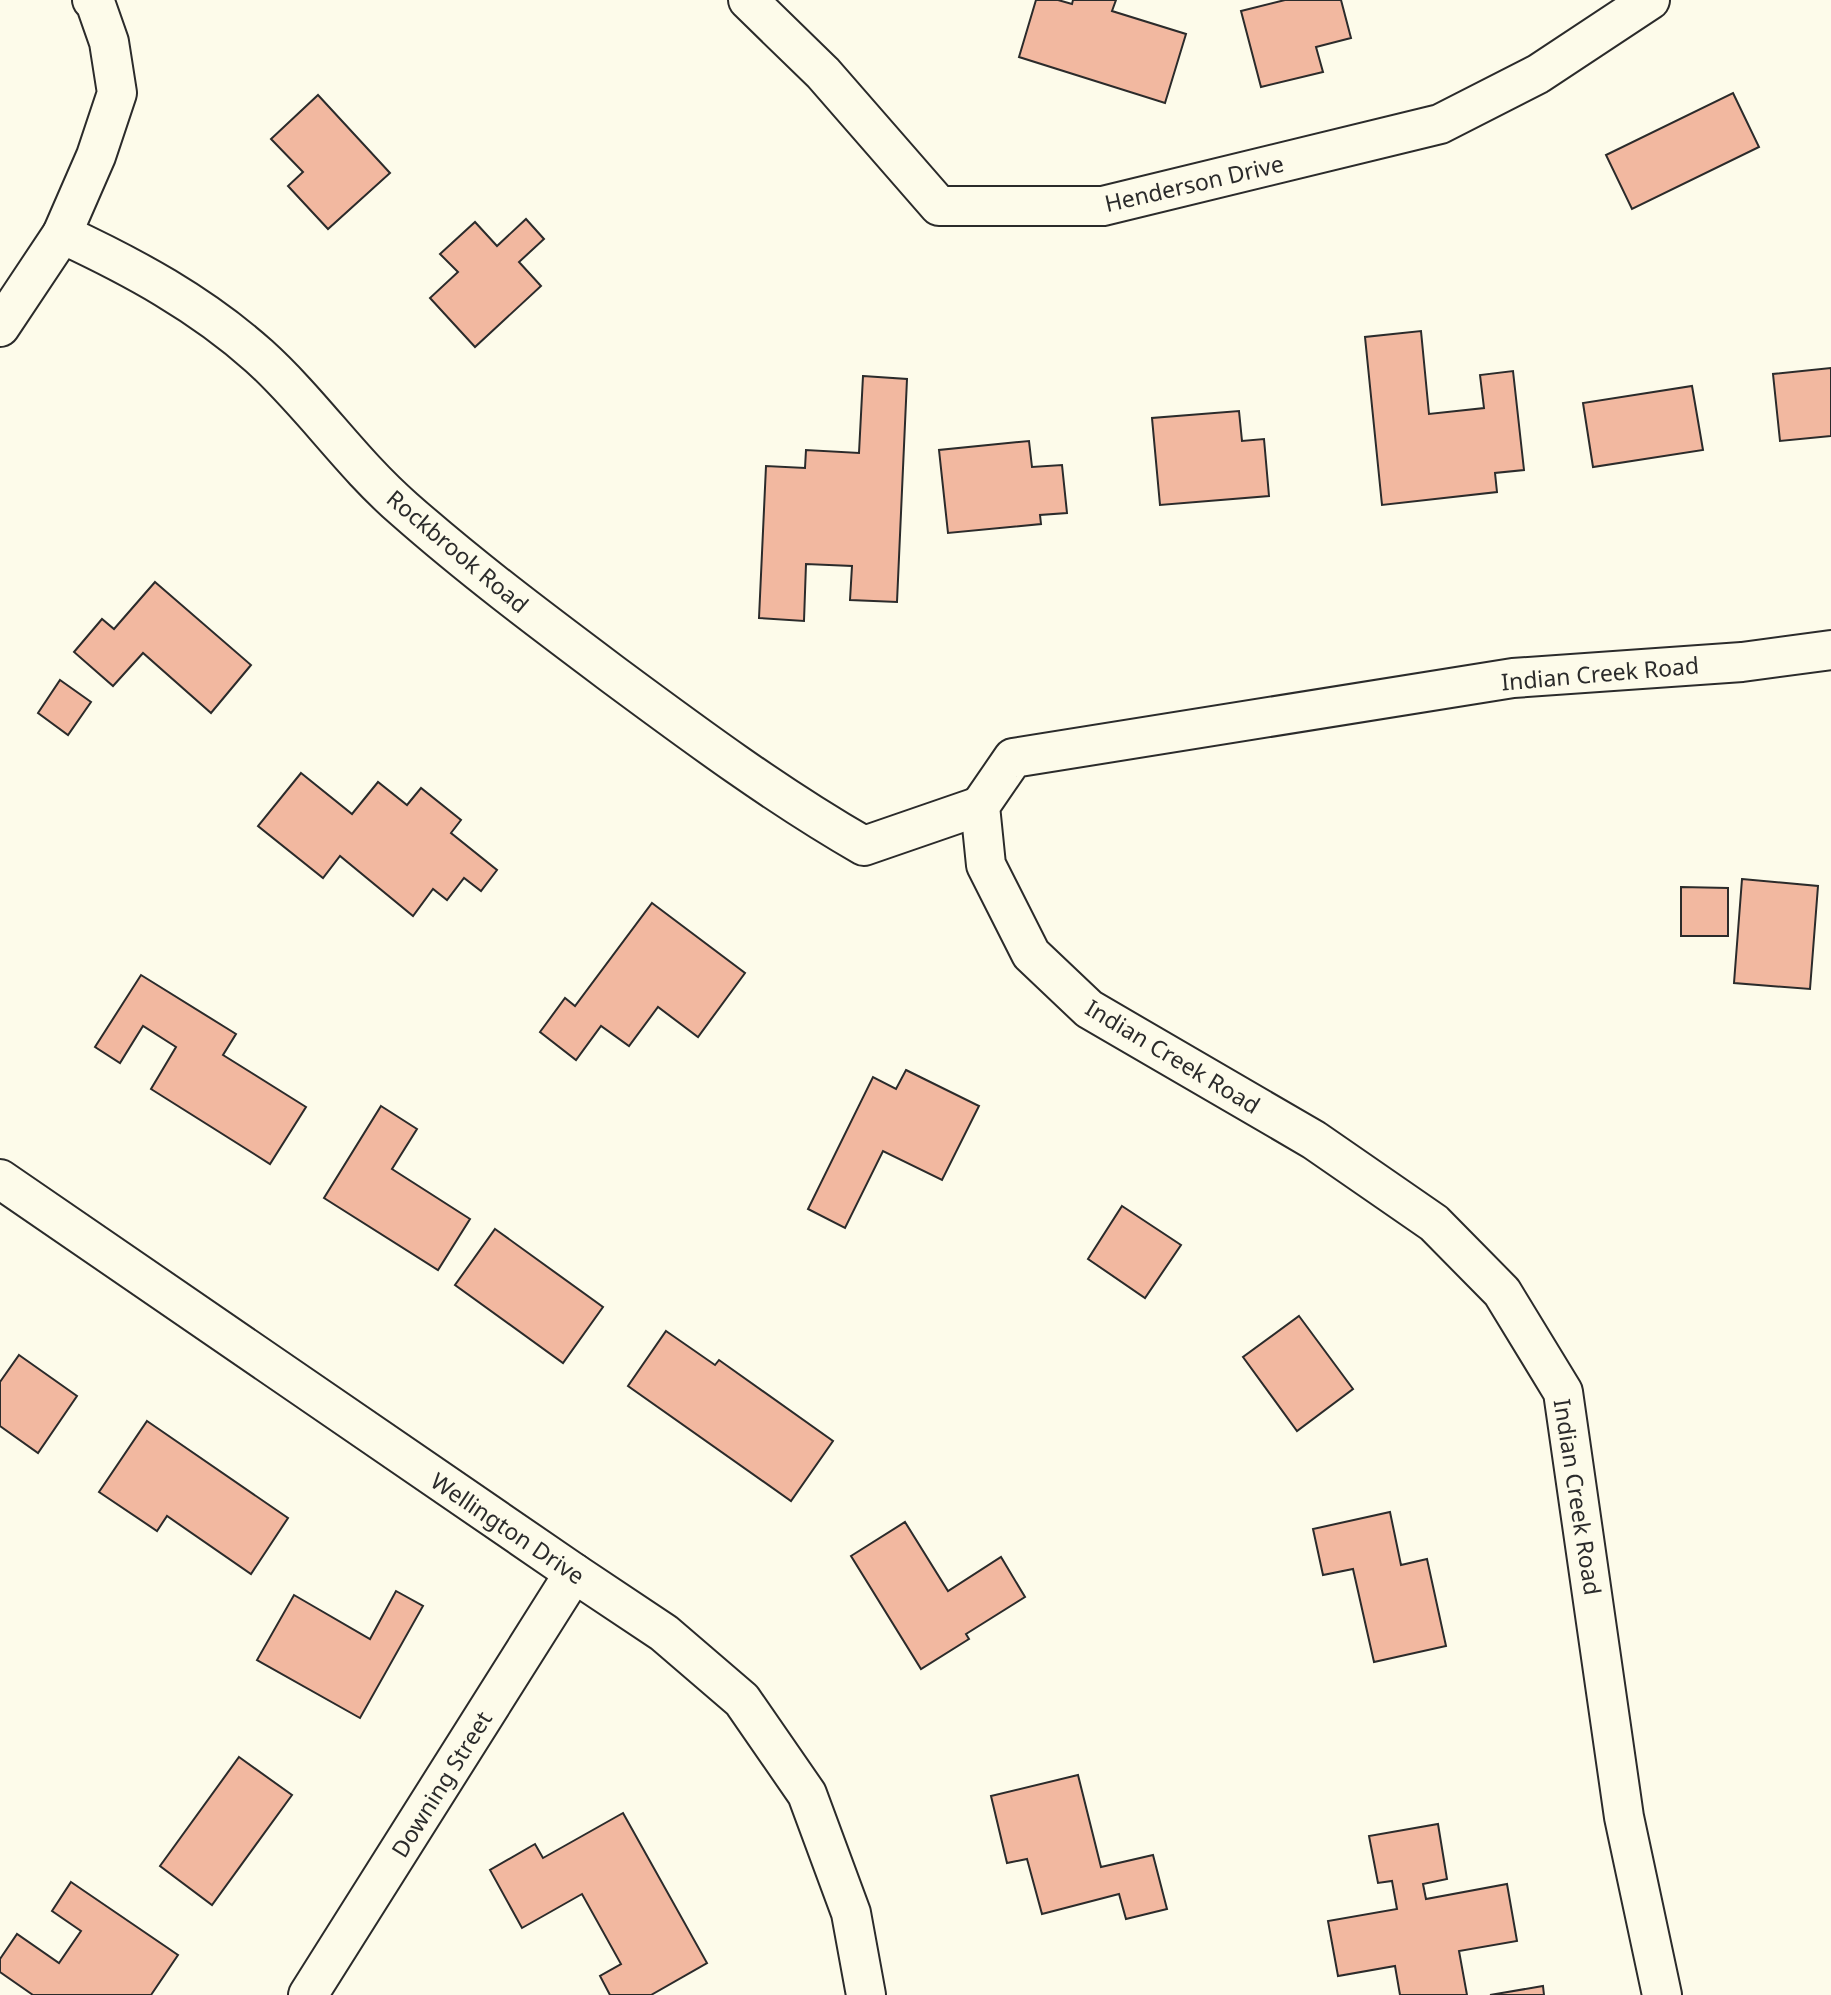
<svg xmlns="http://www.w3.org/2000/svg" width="1831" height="1995" font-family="'Noto Sans',sans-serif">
	<rect width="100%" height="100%" fill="#fdfbea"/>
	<g fill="#f2b8a0" stroke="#2b2b2b" stroke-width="2">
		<path d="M1036,0H1058L1072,4L1073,0H1116L1112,11L1186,34L1165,103L1019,57Z"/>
		<path d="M1285,0H1341L1351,38L1316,47L1323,72L1261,87L1241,11Z"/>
		<path d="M1733,93L1759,147L1632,209L1606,155Z"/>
		<path d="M318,95L390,173L328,229L288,186L303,172L271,139Z"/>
		<path d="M526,219L544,239L519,262L541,286L475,347L430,298L458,272L440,254L475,222L497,246Z"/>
		<path d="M1421,331L1429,414L1484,408L1480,375L1513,371L1524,470L1495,473L1497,492L1382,505L1365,337Z"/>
		<path d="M1831,368V436L1780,441L1773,374Z"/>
		<path d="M863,376L907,379L897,602L850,600L852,566L806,564L804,621L759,618L766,466L805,468L806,450L859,453Z"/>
		<path d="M1692,386L1703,450L1593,467L1583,403Z"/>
		<path d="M1239,411L1242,441L1264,439L1269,496L1160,505L1152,418Z"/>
		<path d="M1029,441L1032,467L1062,465L1067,513L1040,515L1041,524L948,533L939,450Z"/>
		<path d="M155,582L251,665L211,713L143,653L113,686L74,652L102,619L114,629Z"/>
		<path d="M60,680L91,702L68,735L38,713Z"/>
		<path d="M301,773L352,814L378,782L407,805L421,788L461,820L451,833L497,870L481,891L464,878L447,900L433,889L413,916L340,856L323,878L258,826Z"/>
		<path d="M1742,879L1818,886L1810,989L1734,983Z"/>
		<path d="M1681,887L1728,888V936H1681Z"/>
		<path d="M652,903L745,973L698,1037L658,1007L629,1046L601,1026L576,1060L540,1032L565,998L575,1006Z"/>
		<path d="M141,975L236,1034L223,1055L306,1107L270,1164L151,1089L176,1047L143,1026L120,1063L95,1047Z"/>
		<path d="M906,1070L979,1106L942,1180L883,1151L845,1228L808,1209L873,1077L896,1089Z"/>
		<path d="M381,1106L417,1129L392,1169L470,1219L438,1270L324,1198Z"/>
		<path d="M1122,1206L1181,1245L1145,1298L1088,1259Z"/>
		<path d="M495,1229L603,1307L563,1363L455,1285Z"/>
		<path d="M1299,1316L1353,1389L1297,1431L1243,1357Z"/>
		<path d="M666,1331L715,1365L719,1360L833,1441L791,1501L628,1386Z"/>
		<path d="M19,1355L77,1396L38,1453L0,1426V1382Z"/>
		<path d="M147,1421L288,1518L251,1574L167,1516L157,1531L99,1492Z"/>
		<path d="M1390,1512L1401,1565L1427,1559L1446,1646L1374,1662L1353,1569L1323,1575L1313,1529Z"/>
		<path d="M905,1522L948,1591L1001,1557L1025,1597L966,1634L969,1639L921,1669L851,1556Z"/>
		<path d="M396,1591L423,1606L360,1718L257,1660L294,1595L370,1639Z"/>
		<path d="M239,1757L292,1795L212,1905L160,1866Z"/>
		<path d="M1078,1775L1101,1867L1153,1855L1167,1909L1126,1919L1119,1894L1042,1914L1027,1859L1007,1863L991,1796Z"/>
		<path d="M623,1813L707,1963L651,1995H610L600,1976L621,1964L582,1894L522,1928L490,1870L535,1844L543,1858Z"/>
		<path d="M1438,1824L1447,1879L1423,1884L1426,1899L1507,1884L1517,1941L1459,1951L1467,1995H1400L1395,1966L1338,1976L1328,1921L1397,1909L1392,1881L1378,1883L1369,1836Z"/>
		<path d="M71,1882L178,1955L151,1995H33L0,1972V1959L17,1934L59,1963L81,1931L52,1911Z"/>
		<path d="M1543,1986L1544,1995H1490Z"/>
	</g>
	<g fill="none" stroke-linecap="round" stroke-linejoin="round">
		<g stroke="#2b2b2b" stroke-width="42">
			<g id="minor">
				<path d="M748,0L823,73L939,206H1103L1440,124L1538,74L1650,0"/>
				<path d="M62,234L96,156L117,93L109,42L95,2L92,0"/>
				<path d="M0,327L62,234C133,267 201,304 259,356C311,403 351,463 404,509C472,569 543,622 615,676C696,736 777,796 864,846L980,806"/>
				<path d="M0,1179L574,1573L664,1633L742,1700L807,1794L851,1913L866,1995"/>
				<path d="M308,1995L574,1573"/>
				<path d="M1662,1995L1624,1817L1563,1392L1502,1292L1434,1223L1314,1140L1089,1009L1031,954L986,865L980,806L1013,758L1513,678L1742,662L1831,650"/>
			</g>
		</g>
		<use href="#minor" stroke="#fdfbea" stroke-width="38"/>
	</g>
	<g text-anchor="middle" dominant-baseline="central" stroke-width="5" stroke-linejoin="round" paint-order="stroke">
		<g font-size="23" fill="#2b2b2b" stroke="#fdfbea">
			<text transform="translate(1194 183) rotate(-13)">Henderson Drive</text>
			<text transform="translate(458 551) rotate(40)">Rockbrook Road</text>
			<text transform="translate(1600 673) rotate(-5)">Indian Creek Road</text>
			<text transform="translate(1173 1056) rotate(31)">Indian Creek Road</text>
			<text transform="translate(1578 1497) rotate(81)">Indian Creek Road</text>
			<text transform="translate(508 1528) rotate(34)">Wellington Drive</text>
			<text transform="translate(441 1784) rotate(-58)">Downing Street</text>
		</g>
	</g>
</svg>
